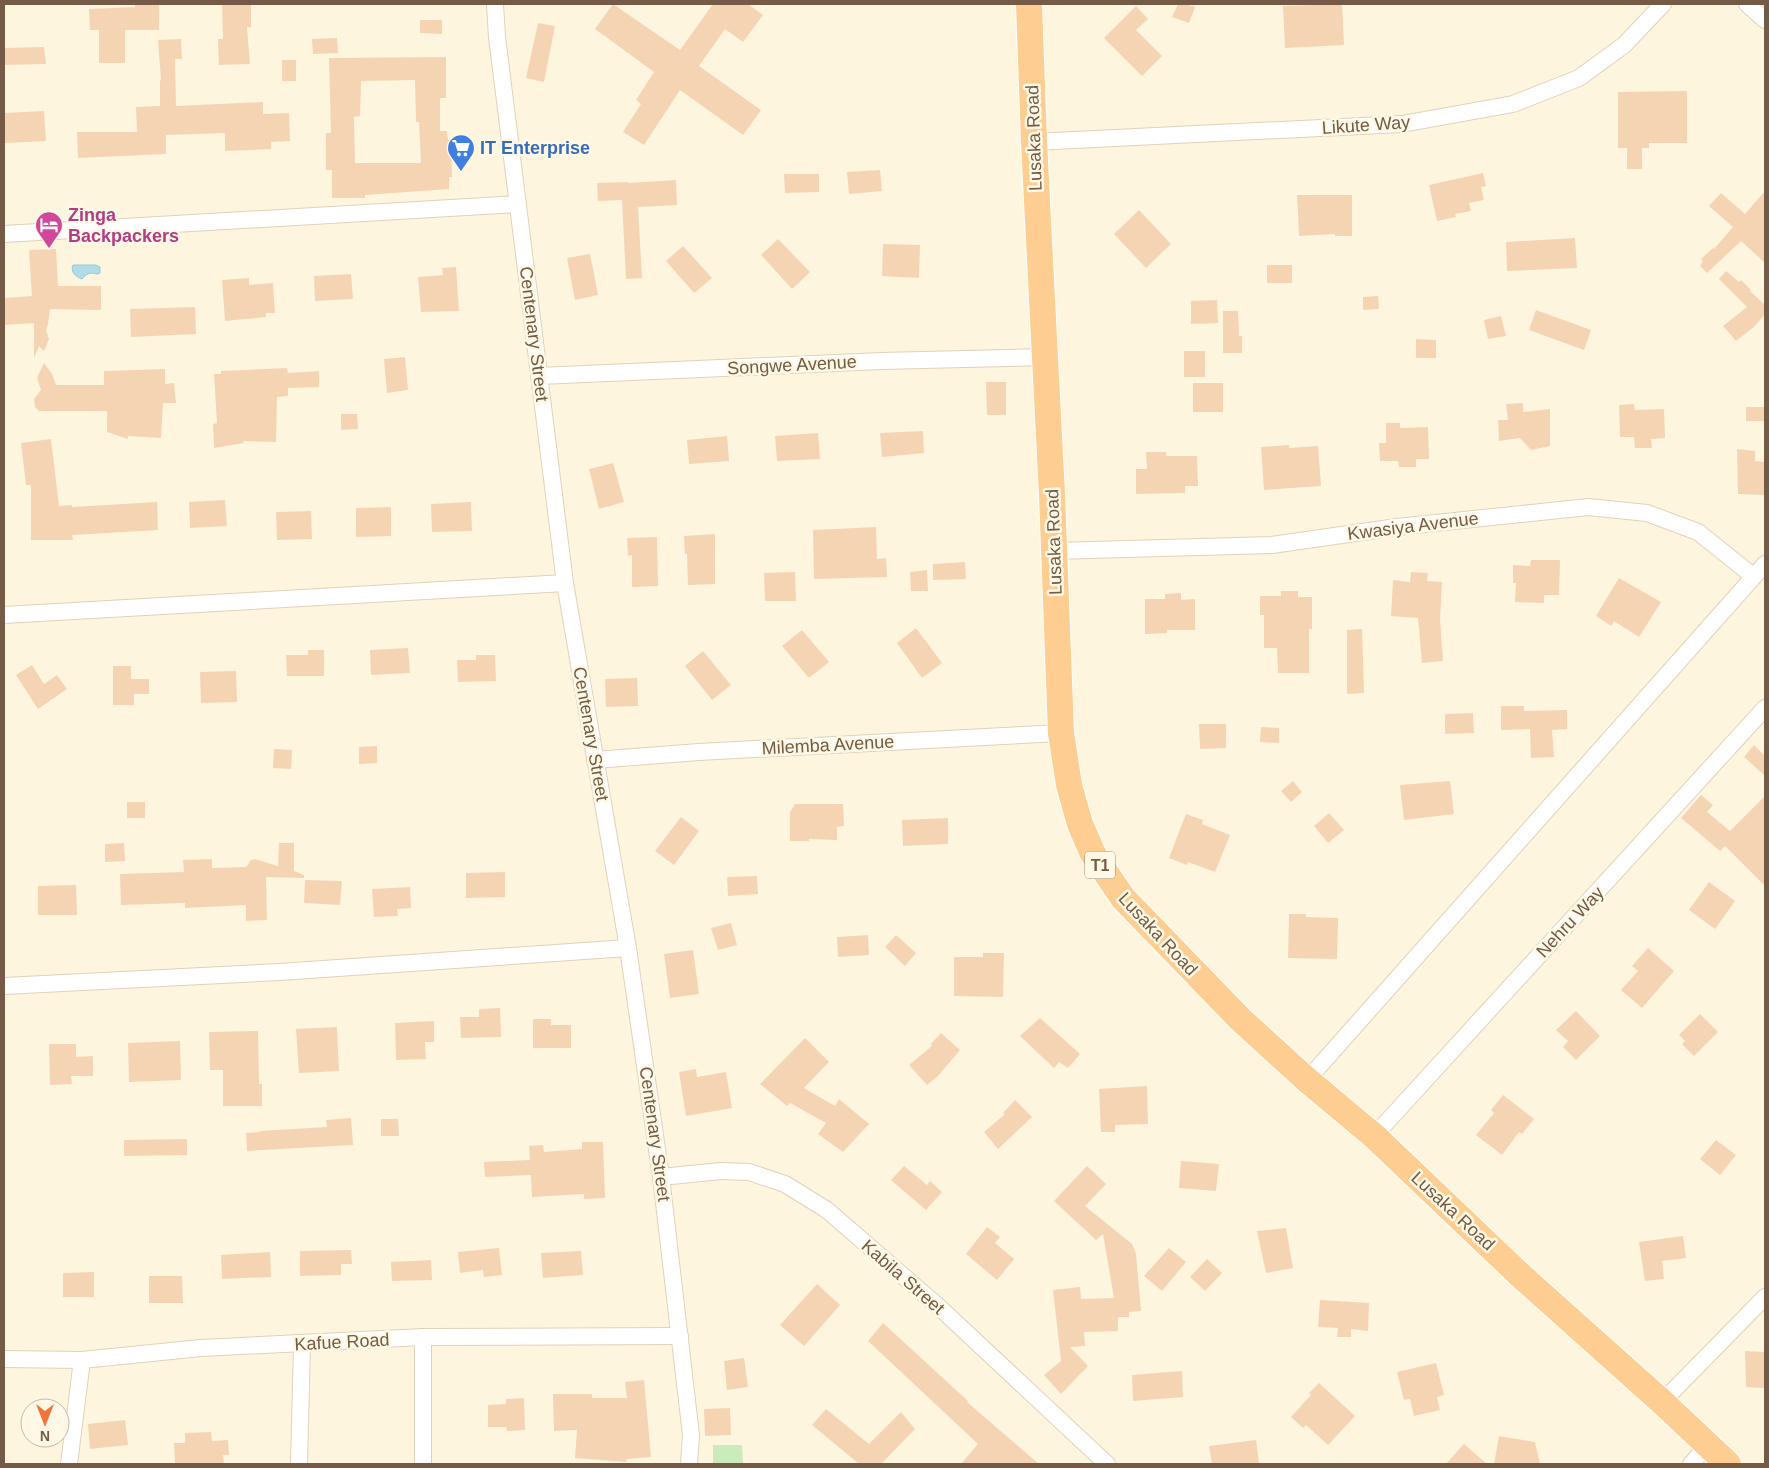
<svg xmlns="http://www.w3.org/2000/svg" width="1769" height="1468" font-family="Helvetica,sans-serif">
	<rect width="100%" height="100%" fill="#fef5de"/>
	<path fill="#cbebbc" d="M713,1445H742L743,1464H713Z"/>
	<path fill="#b2dbe8" stroke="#98c9da" d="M73,265H96L100,267V273L97,274C90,272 86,274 82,279C76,277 70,272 73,265Z"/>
	<g fill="#f5d4b4" fill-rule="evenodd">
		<path d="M135,4H159V30H125V63H99V30H90L89,9L135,7Z"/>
		<path d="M222,4H251V27H247L250,64L219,65L218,39H223Z"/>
		<path d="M613,4L680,50L713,4H748L763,15L743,42L725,29L699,66L761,110L743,135L680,90L644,145L623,132L641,104L636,100L654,72L595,29Z"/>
		<path d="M1178,4H1185L1195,7L1189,23L1172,17Z"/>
		<path d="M1342,4L1344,45L1285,48L1283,6Z"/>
		<path d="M1136,6L1148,19L1136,30L1162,56L1142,76L1104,38Z"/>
		<path d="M420,20H442V34L420,33Z"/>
		<path d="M538,23L555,26L544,82L526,78Z"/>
		<path d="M337,38L338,53L313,54L312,39Z"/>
		<path d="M181,39L182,59H175L176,106L263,102V114L289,113L290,141L271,142V149L225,151V133L166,135V154L78,158L77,132H137L136,107L160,106V81L161,80L158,40Z"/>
		<path d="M44,47L46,64L4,65V48Z"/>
		<path d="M446,57V98H440V131H447L448,140H451L452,177H449V189L365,195V198H332V170H326V133H331L329,58ZM415,80L416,122H419L421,163H355L354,117L360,116L361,81Z"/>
		<rect x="282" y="60" width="14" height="21"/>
		<path d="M1687,91V143H1649V148H1642V169H1627V148H1618V92Z"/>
		<path d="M44,111L46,141L4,143V113Z"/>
		<path d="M880,170L882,191L849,194L847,172Z"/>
		<path d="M1483,173L1486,186L1481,187L1484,200L1469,203L1471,211L1455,214L1456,217L1437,221L1429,185Z"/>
		<path d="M784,174H819V192L785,193Z"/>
		<path d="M676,180L677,205L638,207L642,278L626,279L622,200L598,201L597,183L628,182V183Z"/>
		<path d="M1765,191V263L1741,241L1707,273L1700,266L1703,261L1701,259L1713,248L1714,249L1733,227L1709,206L1721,193L1745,214Z"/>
		<path d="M1297,195H1352V236H1335V234L1299,236Z"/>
		<path d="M1139,210L1171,244L1146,268L1114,234Z"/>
		<path d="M1575,238L1577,268L1507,271L1506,242Z"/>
		<path d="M778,239L810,272L792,289L761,255Z"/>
		<path d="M883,244L920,245L919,278L882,276Z"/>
		<path d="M683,246L712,278L694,293L666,261Z"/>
		<path d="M56,249L58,286H101V310L50,309L48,324L46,330L49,339L44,351L39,346L34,358V323L4,325V298L32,296L29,250Z"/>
		<path d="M590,254L598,295L575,300L567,258Z"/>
		<rect x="1267" y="265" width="25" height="18"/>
		<path d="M456,267L459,311L421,312L418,277L443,275L442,268Z"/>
		<path d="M1726,271L1739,282L1741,280L1751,290L1750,291L1765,305V314L1754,327L1736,341L1723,326L1747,307L1719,279Z"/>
		<path d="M351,274L353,299L315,301L314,276Z"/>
		<path d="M249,278V285L273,283L275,313H266V317L225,321L222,280Z"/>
		<path d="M1378,296L1379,309L1363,310V297Z"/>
		<path d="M1217,300L1218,323L1191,324V301Z"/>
		<path d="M195,307L196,334L131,337L130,309Z"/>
		<path d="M1536,310L1591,330L1584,350L1529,330Z"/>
		<path d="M1223,311H1238L1239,336H1242V353H1223Z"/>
		<path d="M1501,316L1506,336L1488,339L1484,320Z"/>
		<path d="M1416,339L1436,340V358H1416Z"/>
		<rect x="1184" y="351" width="21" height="26"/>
		<path d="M405,357L408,390L387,393L384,359Z"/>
		<path d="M44,363L52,374L56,385H104V371L165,369V384L174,383L176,403H163L161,438L128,436V439L107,432V411H39L35,407L34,399L41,390L37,378Z"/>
		<path d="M287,368L288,373L319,371V387L288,388V396L277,397L276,442L243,441L244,443L214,448L213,424L217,423L214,374H221V371Z"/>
		<path d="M986,382H1006V415H987Z"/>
		<rect x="1193" y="383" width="30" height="29"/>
		<path d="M1523,403V412L1550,409V446L1531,450L1520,438L1499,441L1498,420H1508L1506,404Z"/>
		<path d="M1634,404L1635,410L1664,409L1665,438L1651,439L1652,448H1635L1634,437H1620L1619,405Z"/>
		<rect x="1746" y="407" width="19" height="14"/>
		<path d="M341,414H357L358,429L341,430Z"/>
		<path d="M1386,423H1400V428L1428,427L1429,459H1416V467H1399L1398,461H1380L1379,443H1386Z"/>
		<path d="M923,431L924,453L882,457L880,433Z"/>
		<path d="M818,433L820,459L777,461L775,436Z"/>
		<path d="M727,436L729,461L689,464L687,440Z"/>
		<path d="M51,439L59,506L72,505V507L157,502L158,530L72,535L73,540H31V485H26L21,443Z"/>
		<path d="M1289,445V448L1318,446L1321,486L1264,490L1261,447Z"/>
		<path d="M1737,449L1755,451V461L1765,462V495L1738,494Z"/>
		<path d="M1146,452H1166V456H1197L1198,486H1185V493L1136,494V469H1147Z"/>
		<path d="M613,463L624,502L599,509L589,469Z"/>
		<path d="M225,500L227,526L190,528L189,502Z"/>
		<path d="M471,502L472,531L432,532L431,504Z"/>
		<path d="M391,507V536L356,537V508Z"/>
		<path d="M311,511L312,539L277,540L276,512Z"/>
		<path d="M876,527L877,559L886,558L887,577L814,579L813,530Z"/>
		<path d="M715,534V584L688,585L687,554H685L684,536Z"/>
		<path d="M657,537L658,586L632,587V555L628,556L627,538Z"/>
		<path d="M1531,560H1560L1559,595H1544V603L1515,602L1516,583H1513V565L1530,566Z"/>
		<path d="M965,562L966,579L933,580V564Z"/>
		<path d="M927,570L928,591H911L910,572Z"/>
		<path d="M795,572L796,601H765L764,573Z"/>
		<path d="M1411,572L1428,573L1427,581L1442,582L1440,619L1443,661L1422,663L1418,618L1391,616L1393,580L1410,582Z"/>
		<path d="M1619,578L1661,602L1639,637L1614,621L1611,626L1596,616Z"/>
		<path d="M1281,591H1298V597H1312V629H1309V673H1278L1277,648H1264V615H1260V596H1281Z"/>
		<path d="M1181,593V600L1195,599V630H1167V633L1145,634V599H1165V594Z"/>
		<path d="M916,628L942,663L922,678L897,643Z"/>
		<path d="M1362,629L1364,693L1347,694V630Z"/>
		<path d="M802,630L829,662L809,678L782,646Z"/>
		<path d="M408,648L410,673L371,675L370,650Z"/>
		<path d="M308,650H324V676H287L286,655H308Z"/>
		<path d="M703,651L731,685L712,700L685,666Z"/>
		<path d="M476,655H495L496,681L458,682L457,660H476Z"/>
		<path d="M32,665L44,684L57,675L67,689L38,709L16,675Z"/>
		<path d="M113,666H131V679H149V694H134V705H113Z"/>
		<path d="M236,671L237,702L201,703L200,672Z"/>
		<path d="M637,678L638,706L606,707L605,679Z"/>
		<path d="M1501,706H1524V711L1567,710V729L1552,730L1554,757L1531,758L1530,729L1501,730Z"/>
		<path d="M1473,713L1474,733L1445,734V714Z"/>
		<path d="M1199,724H1226V748L1200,749Z"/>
		<path d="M1261,727L1279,728V743L1260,742Z"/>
		<path d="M1754,745L1765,756V776L1744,757Z"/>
		<path d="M377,746V763L359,764V747Z"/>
		<path d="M274,749L292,750L291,769L273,768Z"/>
		<path d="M1293,781L1302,792L1291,802L1281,791Z"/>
		<path d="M1450,781L1454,814L1404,820L1400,785Z"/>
		<path d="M1701,795L1713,805L1707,812L1730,831L1765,796V886L1725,846L1720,851L1681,818Z"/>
		<rect x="127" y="802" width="18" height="16"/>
		<path d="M795,804H843L844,826L837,827V840L809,839V841H790V812Z"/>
		<path d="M1329,813L1344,830L1328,843L1314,826Z"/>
		<path d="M1186,814L1203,820L1202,824L1230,835L1215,872L1188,862L1187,865L1169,858Z"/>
		<path d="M681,817L699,831L674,865L655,851Z"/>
		<path d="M948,818V844L903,846L902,820Z"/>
		<path d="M124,843L125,861L105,862V844Z"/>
		<path d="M279,843H294V871L304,875V878L266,877L267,920L246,921V905L185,908V903L121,905L120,874L184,872L183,860L212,859V868L246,867L251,860L255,859L278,866Z"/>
		<path d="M505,872V897L466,898V873Z"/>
		<path d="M757,876L758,894L728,896L727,877Z"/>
		<path d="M305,880L342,881L340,905L304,903Z"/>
		<path d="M1709,882L1735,901L1715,929L1689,910Z"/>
		<path d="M76,885L77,915H38V886Z"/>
		<path d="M410,887L411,908L397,909L398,916L374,917L372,889Z"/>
		<path d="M1289,914H1306V917L1338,918L1337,959L1288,958Z"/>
		<path d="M731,923L737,945L718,950L711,928Z"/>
		<path d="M868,935L869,955L838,957L837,937Z"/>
		<path d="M896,935L916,953L905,966L885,947Z"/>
		<path d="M1648,948L1674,971L1642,1008L1621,990L1638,971L1632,966Z"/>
		<path d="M693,950L699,994L670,998L664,954Z"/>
		<path d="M983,953H1004L1003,997L954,996V957H983Z"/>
		<path d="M500,1008L501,1037L461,1038L460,1017H479V1009Z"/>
		<path d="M1576,1011L1600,1036L1576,1060L1563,1047L1568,1041L1556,1030Z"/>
		<path d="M1700,1014L1718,1032L1694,1056L1682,1044L1685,1041L1679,1035Z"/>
		<path d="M1040,1018L1080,1054L1068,1068L1059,1062L1054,1068L1020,1036Z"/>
		<path d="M533,1019H551V1025H571V1048H533Z"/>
		<path d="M434,1021V1042H425L426,1059L396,1060L395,1023Z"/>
		<path d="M337,1027L339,1071L299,1073L296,1029Z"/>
		<path d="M258,1031L259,1084H262V1106H223V1070H210L209,1032Z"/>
		<path d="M941,1033L960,1050L938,1076L927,1085L909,1065L932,1046L931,1044Z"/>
		<path d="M805,1038L829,1062L804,1088L835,1106L839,1099L869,1124L843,1152L818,1134L826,1123L790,1103L787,1106L760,1084Z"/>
		<path d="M180,1041L181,1080L129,1082L128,1043Z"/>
		<path d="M49,1044H76V1057L93,1056V1076H71L72,1084L50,1085Z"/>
		<path d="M696,1069L697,1077L726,1072L732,1108L686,1116L679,1072Z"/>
		<path d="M1147,1086L1148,1124L1115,1125V1132H1101L1099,1089Z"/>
		<path d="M1503,1095L1534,1119L1522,1134L1519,1132L1502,1155L1476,1135L1494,1113L1491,1110Z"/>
		<path d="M1015,1100L1032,1117L998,1149L984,1132L1005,1114L1003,1113Z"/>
		<path d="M351,1118L353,1145L247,1151L246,1133L260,1132V1131L327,1127L326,1120Z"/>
		<path d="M381,1119H398L399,1136H381Z"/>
		<path d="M187,1139V1155L124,1156V1140Z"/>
		<path d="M1716,1140L1736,1155L1720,1175L1700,1159Z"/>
		<path d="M582,1142H603L605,1198L584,1199V1194L532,1197L531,1175L485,1177L484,1162L530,1160L529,1146L543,1145L544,1152L582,1149Z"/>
		<path d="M1181,1161L1219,1164L1216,1191L1179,1188Z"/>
		<path d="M904,1166L927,1185L930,1181L942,1192L926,1210L891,1180Z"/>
		<path d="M1087,1166L1106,1184L1085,1206L1132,1244L1136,1254L1141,1311L1129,1312V1317H1118V1331L1084,1332L1085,1346L1070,1347L1088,1366L1061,1394L1044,1375L1061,1361L1053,1290L1080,1287L1081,1299L1114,1298L1103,1234L1096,1240L1054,1201Z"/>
		<path d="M987,1227L1000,1237L995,1243L1014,1259L997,1280L966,1254Z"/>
		<path d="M1286,1228L1293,1268L1266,1273L1257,1231Z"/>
		<path d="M1683,1236L1686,1258L1662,1261L1664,1279L1645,1281L1639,1242Z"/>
		<path d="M499,1248L502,1275L484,1277L483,1270L460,1273L458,1252Z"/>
		<path d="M1169,1248L1186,1262L1162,1291L1144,1276Z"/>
		<path d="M351,1250L352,1264H341V1275L300,1276V1251Z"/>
		<path d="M581,1251L583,1275L543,1278L541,1253Z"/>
		<path d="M270,1252L271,1277L222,1279L221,1255Z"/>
		<path d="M1207,1259L1222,1273L1205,1291L1190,1277Z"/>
		<path d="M431,1260L432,1280L392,1281L391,1262Z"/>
		<path d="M94,1272V1297H63V1273Z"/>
		<path d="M149,1276H182L183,1303H149Z"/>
		<path d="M817,1284L840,1305L804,1346L780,1325Z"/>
		<path d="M1320,1300L1369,1303L1368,1331L1351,1329V1337H1337L1338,1328L1318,1327Z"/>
		<path d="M883,1323L968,1401L967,1402L1039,1464H961L978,1444L868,1341Z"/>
		<path d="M1745,1351L1765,1352V1388L1746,1387Z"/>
		<path d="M744,1358L748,1387L727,1390L724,1361Z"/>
		<path d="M1436,1363L1444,1395L1437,1397L1440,1410L1414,1416L1410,1399L1404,1400L1397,1372Z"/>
		<path d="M1182,1371L1183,1397L1133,1401L1132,1375Z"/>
		<path d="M644,1380L651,1457L627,1459L626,1462L575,1458L577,1430L554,1431L553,1394H592V1398H627L625,1382Z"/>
		<path d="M1319,1383L1355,1416L1328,1445L1306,1425L1303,1428L1291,1417L1311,1395L1309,1393Z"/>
		<path d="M524,1398L525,1430L507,1431L506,1427H488V1405L506,1404V1399Z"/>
		<path d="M730,1408L731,1435L705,1436L704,1409Z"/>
		<path d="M826,1409L869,1444L901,1412L915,1429L881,1464H859L812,1425Z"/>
		<path d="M125,1420L128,1445L90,1449L88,1424Z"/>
		<path d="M211,1432L212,1441L228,1440L229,1455H223L224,1464H175L174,1443H185V1433Z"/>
		<path d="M1499,1436L1535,1442L1540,1464H1494Z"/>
		<path d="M1256,1440L1259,1464H1212L1209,1446Z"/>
		<path d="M1464,1444L1487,1464H1446Z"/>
	</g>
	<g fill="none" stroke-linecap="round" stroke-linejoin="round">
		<g stroke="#e2d1ba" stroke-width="18">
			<g id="minor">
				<path d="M495,4L497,37L565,583L628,948L661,1177L691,1435L689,1464"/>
				<path d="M1747,4L1765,20"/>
				<path d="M1034,142L1402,124L1513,104L1579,78L1624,45L1663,4"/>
				<path d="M4,234L518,204"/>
				<path d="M539,376L881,361L1046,357"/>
				<path d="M1054,551L1272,545L1397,527L1588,507L1647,513L1698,532L1753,576"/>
				<path d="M4,615L565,583"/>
				<path d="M595,760L699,752L1061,733"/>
				<path d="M4,986L280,972L628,948"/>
				<path d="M1307,1080L1765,564"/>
				<path d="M1374,1136L1765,708"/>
				<path d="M661,1177L721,1171L749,1172L785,1184L827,1210L939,1307L1107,1464"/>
				<path d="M4,1359L82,1360L201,1348L423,1337L680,1336"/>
				<path d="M1662,1402L1765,1297"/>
				<path d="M69,1464L82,1360"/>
				<path d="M299,1464L302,1345"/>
				<path d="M423,1464V1337"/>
				<path d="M1691,1464L1708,1445"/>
			</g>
		</g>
		<g stroke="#fff" stroke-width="28">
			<path id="trunk" d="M1029,4L1034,142L1052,495L1061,733L1069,785L1080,824L1093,854L1123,898L1240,1019L1307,1080L1374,1136L1520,1275L1662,1402L1728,1464"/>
		</g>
		<use href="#minor" stroke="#fff" stroke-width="16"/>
		<use href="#trunk" stroke="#fecd92" stroke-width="26"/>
	</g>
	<defs>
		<g id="supermarket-pin" transform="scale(1.4375)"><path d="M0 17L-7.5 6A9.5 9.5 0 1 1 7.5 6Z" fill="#3f7fe0" stroke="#fff8e6"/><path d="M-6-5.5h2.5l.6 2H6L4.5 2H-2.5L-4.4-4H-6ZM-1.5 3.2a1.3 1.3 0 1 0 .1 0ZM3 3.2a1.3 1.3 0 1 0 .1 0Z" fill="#fff"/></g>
		<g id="hotel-pin" transform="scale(1.4375)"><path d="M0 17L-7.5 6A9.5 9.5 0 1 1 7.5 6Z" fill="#d1479c" stroke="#fff8e6"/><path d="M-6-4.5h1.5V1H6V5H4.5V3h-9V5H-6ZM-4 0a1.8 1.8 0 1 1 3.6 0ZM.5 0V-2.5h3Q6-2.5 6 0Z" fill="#fff"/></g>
	</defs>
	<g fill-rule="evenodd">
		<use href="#supermarket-pin" x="461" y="148"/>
		<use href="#hotel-pin" x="49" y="225"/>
	</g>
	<g text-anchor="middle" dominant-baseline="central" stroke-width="5" stroke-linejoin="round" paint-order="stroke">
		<rect fill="#fff8e6" stroke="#9e8a75" stroke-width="1" x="1085" y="851.5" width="30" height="27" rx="4"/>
		<g font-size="16" font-weight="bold" fill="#755b45">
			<text x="1100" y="865">T1</text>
		</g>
		<g font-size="18" fill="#755b45" stroke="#fff8e6">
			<text transform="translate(1366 125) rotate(-4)">Likute Way</text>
			<text transform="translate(1034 138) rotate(-92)">Lusaka Road</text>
			<text transform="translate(534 334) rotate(83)">Centenary Street</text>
			<text transform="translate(792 365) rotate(-3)">Songwe Avenue</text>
			<text transform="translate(1413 526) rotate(-7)">Kwasiya Avenue</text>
			<text transform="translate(1054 542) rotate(-92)">Lusaka Road</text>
			<text transform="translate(591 734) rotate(80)">Centenary Street</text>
			<text transform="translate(828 745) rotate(-3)">Milemba Avenue</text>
			<text transform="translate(1570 922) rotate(-47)">Nehru Way</text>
			<text transform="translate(1158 934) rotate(47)">Lusaka Road</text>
			<text transform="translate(655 1134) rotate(82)">Centenary Street</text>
			<text transform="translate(1453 1211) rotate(43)">Lusaka Road</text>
			<text transform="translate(903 1277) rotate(41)">Kabila Street</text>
			<text transform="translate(342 1342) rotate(-3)">Kafue Road</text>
		</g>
		<g font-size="18" font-weight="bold" fill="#366cbe" stroke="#fff8e6" text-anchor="start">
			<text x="480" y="148">IT Enterprise</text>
		</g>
		<g font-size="18" font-weight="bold" fill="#b23c85" stroke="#fff8e6" text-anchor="start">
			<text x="68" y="215">Zinga<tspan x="68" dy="21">Backpackers</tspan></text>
		</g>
	</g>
	<rect width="1769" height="1468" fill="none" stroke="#755b45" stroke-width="10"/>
	<g transform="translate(45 1423) rotate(180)"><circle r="24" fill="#fff8e6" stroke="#c8b9a6"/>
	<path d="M0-4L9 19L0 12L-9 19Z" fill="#f0753a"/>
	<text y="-8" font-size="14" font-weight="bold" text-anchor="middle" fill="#755b45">N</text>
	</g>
</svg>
